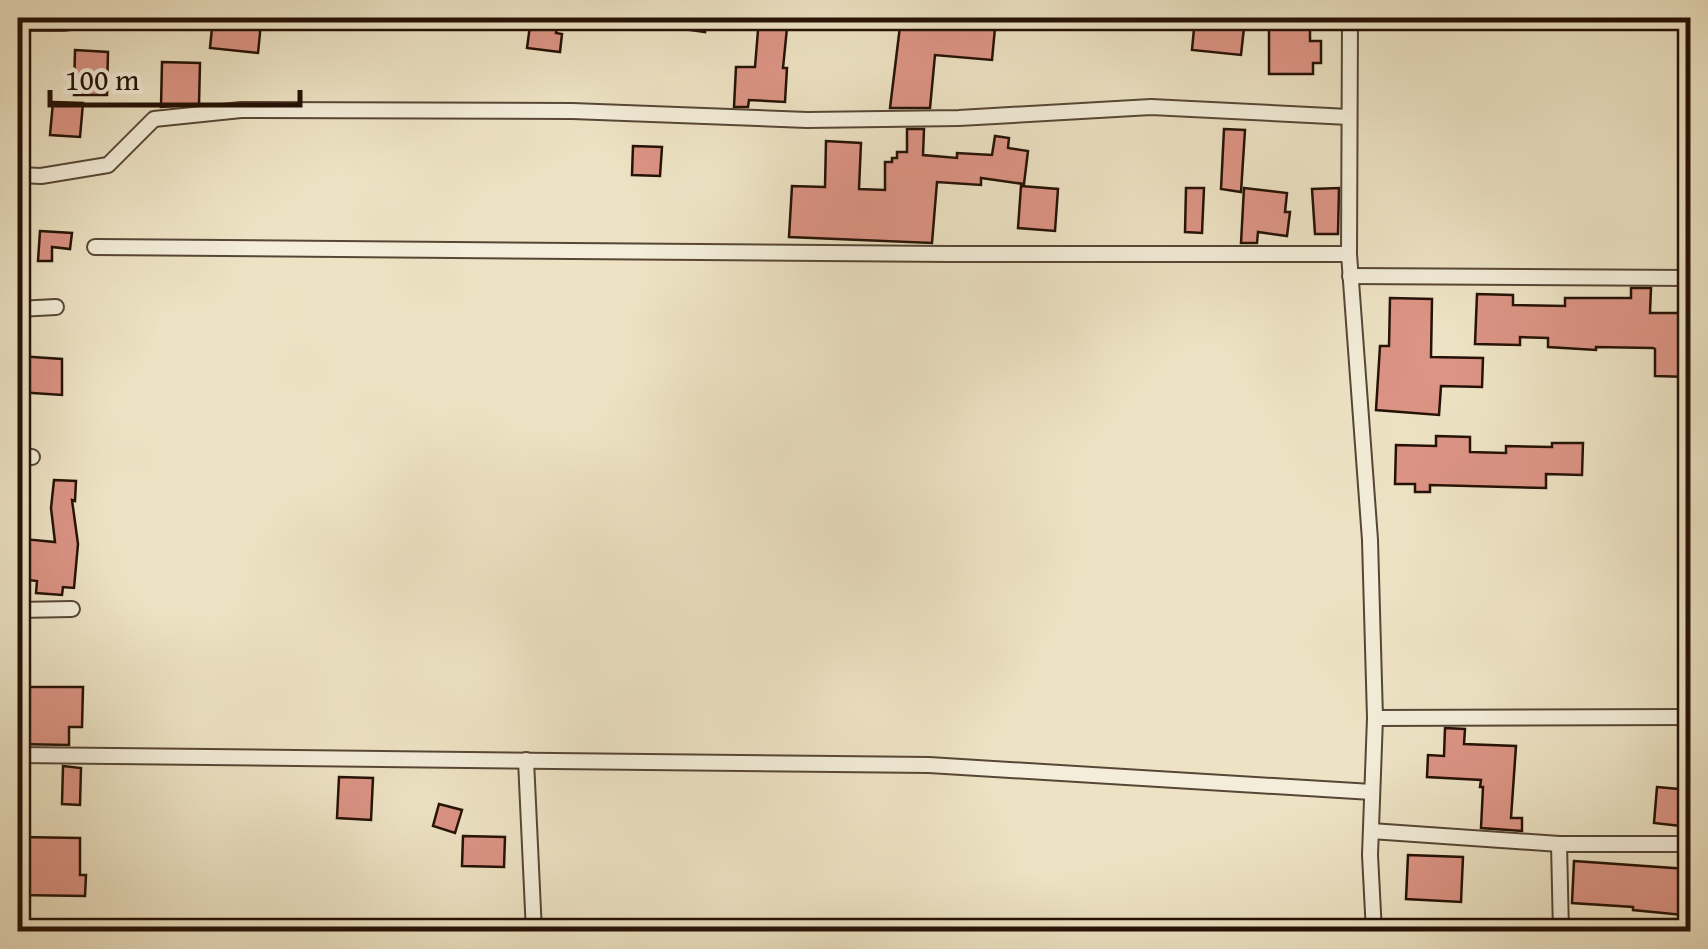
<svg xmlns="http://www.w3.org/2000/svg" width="1708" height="949" font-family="'Gentium Book Plus',serif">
	<rect width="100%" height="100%" fill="#ede3c4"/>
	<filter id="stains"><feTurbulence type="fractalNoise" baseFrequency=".002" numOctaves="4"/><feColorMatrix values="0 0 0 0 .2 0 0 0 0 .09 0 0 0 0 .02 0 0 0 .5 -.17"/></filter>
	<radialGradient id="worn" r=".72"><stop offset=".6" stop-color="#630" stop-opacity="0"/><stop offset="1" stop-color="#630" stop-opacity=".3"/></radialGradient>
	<g fill="#dc9485" stroke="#251105" stroke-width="2.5">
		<path d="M213,18H250L249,22L261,23L258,53L210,48Z"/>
		<path d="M531,18H558L556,33L562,34L560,52L527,48Z"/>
		<path d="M685,18H706L705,32L683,29Z"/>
		<path d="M759,18H788L783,68H787L785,102L749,100L748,107H734L736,67H755Z"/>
		<path d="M901,18L929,19L928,22L995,28L992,60L935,55L930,108H890Z"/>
		<path d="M1195,18L1245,19L1241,55L1192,50Z"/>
		<path d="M1269,26L1310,27V41H1321V63H1313V74H1269Z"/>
		<path d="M75,50L108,52L107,95H74Z"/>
		<path d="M162,62L200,63L199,104L161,107Z"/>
		<path d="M53,102L83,103L80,137L50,135Z"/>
		<path d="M907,129H924L923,155L957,158V153L992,155L995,136L1009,138L1008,148L1028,151L1024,184L981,178V185L937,182L932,243L789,237L792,186L825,187L826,141L861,143L859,189L885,190V162H892V158H897V152H907Z"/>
		<path d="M1224,129L1245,130L1241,192L1221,189Z"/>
		<path d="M633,146L662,147L660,176L632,175Z"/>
		<path d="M1021,186L1058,189L1055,231L1018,228Z"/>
		<path d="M1186,188H1204L1202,233L1185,232Z"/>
		<path d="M1244,188L1287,193L1285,212H1290L1287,236L1258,232L1257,243H1241Z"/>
		<path d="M1339,188L1338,234H1315L1312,189Z"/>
		<path d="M40,231L72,233L70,249L52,247V261H38Z"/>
		<path d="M1631,288H1651L1650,313H1688L1686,352H1690V377L1655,376V349L1653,348L1596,347V350L1548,347V338L1520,337V345L1475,344L1477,294L1513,295V305L1565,306V298H1631Z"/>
		<path d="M1390,298L1432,299L1431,357L1483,358L1482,387L1441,386L1439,415L1376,410L1380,346H1389Z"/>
		<path d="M18,356L62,359V395L18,392Z"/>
		<path d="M1436,436L1470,437V452L1506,453V446L1552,447V443H1583L1582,475L1546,474V488L1430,485V492H1415V484H1395L1396,445L1436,446Z"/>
		<path d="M54,480L76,481L75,501L72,500L78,544L74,588L63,587L62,595L36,593L37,581L28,580L29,573H18V545L23,546L24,539L55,542L51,508Z"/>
		<path d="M18,687H83L82,727H69V745L18,744Z"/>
		<path d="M1445,728L1465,729L1464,744L1516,746L1511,818H1522V831L1481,828L1483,787H1480L1481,780L1427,777L1428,755L1444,756Z"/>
		<path d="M63,766L81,768L80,805L62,804Z"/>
		<path d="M339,777L373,778L371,820L337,818Z"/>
		<path d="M1657,787L1690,790V827L1654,823Z"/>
		<path d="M439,804L462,810L455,833L433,826Z"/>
		<path d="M463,836L505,837L504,867L462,866Z"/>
		<path d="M20,837L80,838V875H86L85,896L18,895Z"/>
		<path d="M1408,855L1463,857L1461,902L1406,899Z"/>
		<path d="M1574,861L1687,869L1683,915L1633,910V907L1572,903Z"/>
	</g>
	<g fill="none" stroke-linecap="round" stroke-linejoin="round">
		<g stroke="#574635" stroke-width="18">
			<g id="minor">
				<path d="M1350,18L1349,254L1370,540L1375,718L1370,855L1374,932"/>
				<path d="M18,23H63L101,18"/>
				<path d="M18,175L41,176L108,165L154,119L241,110L572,111L807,120L959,118L1151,107L1349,117"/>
				<path d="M95,247L948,254H1349"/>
				<path d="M1350,276L1690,278"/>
				<path d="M18,309L56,307"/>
				<path d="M18,457H32"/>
				<path d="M18,610L72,609"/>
				<path d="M1375,718L1690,717"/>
				<path d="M18,755L929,765L1372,792"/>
				<path d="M526,760L534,932"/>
				<path d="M1371,831L1559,844H1690"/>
				<path d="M1559,844L1561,932"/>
			</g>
		</g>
		<use href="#minor" stroke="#f3edd9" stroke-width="14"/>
	</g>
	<rect width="1708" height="949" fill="none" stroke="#ede3c4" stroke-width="60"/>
	<rect x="20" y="20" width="1668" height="909" fill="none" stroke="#251105" stroke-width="5"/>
	<rect x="30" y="30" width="1648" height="889" fill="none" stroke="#251105" stroke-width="2.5"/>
	<path d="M50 90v15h250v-15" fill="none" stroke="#251105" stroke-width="5"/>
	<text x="65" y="90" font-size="30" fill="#251105" stroke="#f3edd9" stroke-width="8" paint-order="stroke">100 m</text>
	<rect width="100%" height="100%" filter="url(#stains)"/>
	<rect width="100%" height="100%" fill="url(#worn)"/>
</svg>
